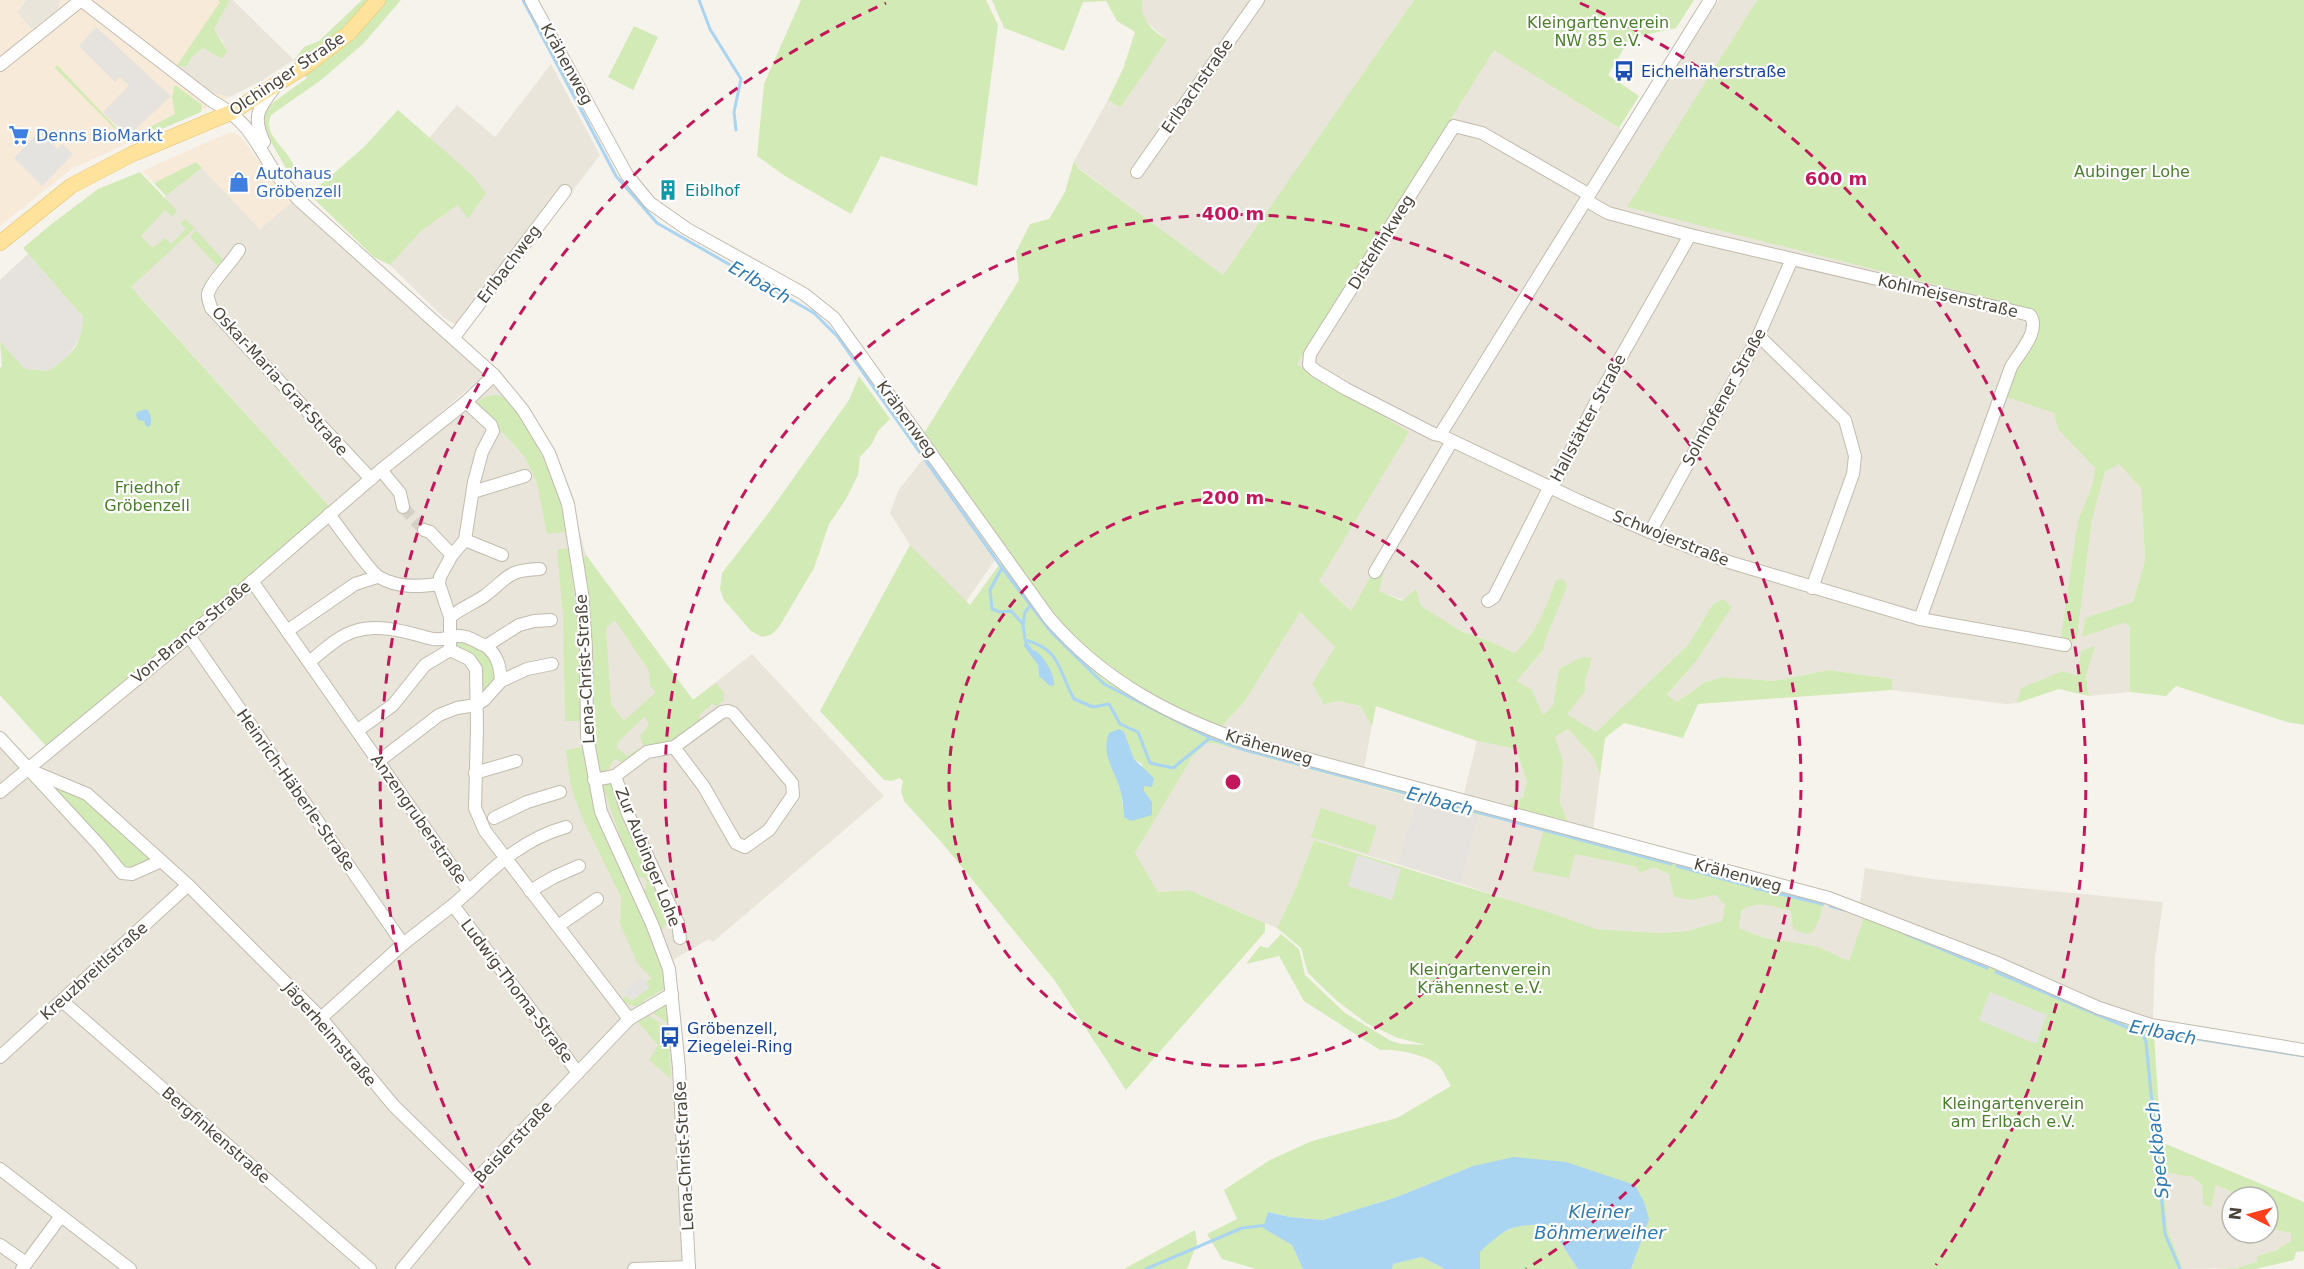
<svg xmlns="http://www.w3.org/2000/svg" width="2304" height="1269" font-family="'DejaVu Sans',sans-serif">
	<rect width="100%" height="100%" fill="#f6f3ec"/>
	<g fill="#eae5da">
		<path d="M26,0H60L61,1L57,10L32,29L17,13Z"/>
		<path d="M230,0H233L294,60L261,81L230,97L216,94L202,87L177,67L187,66L192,57L203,48L223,58V42L214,29Z"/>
		<path d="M1142,0H1414L1223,276L1079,168L1074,161L1108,100L1119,108L1167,40L1144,20L1141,10Z"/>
		<path d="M1719,0H1757L1628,207L2031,309L2059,429L2095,468L2092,486L2078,520L2077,639L2092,520L2105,472L2119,463L2141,488L2145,560L2133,602L2085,618L2082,637L2124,623L2130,627V692L2089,696L2086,676L2094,647L2078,676L2062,671L2021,688L2017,703L2006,704L1892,690L1893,679L1829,670L1774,681L1723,677L1705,682L1677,702L1667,696L1697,660L1731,608L1713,604L1688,645L1596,732L1567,714L1585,692V681L1591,658L1559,669L1553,705L1543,715L1532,690L1517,681L1544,649L1545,641L1552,624L1556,580L1542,617L1527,642L1515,653L1487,640L1461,631L1420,606L1378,591L1384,574L1370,577L1351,611L1319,581L1297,364L1494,49L1631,136Z"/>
		<path d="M551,64L600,155L466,331L443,317L390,265L421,231L458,205L471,174L429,138L457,105L495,137Z"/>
		<path d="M202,168L260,229L291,202L484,375L331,508L147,304L109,265L166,196Z"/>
		<path d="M494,382L543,429L569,492L586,555L693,700L752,654L884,796L713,942L709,939L664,965L670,1012L683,1269H0V743L29,775Z"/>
		<path d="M922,460L933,464L998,555L966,602L910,545L890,513L898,491Z"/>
		<path d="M1300,611L1336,647L1313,684L1324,703L1339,701L1360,706L1372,726L1364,768L1250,740L1220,728L1245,701Z"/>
		<path d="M1569,729L1594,758L1600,776L1593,831L1569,825L1560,802L1563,760L1555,737Z"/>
		<path d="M1477,741L1516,749L1527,781L1523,797L1502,808L1463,797Z"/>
		<path d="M1207,743H1213L1418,799L1397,864L1314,840L1295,890L1277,928L1189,890L1158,892L1135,853L1193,756Z"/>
		<path d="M1479,815L1545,829L1532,871L1575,854L1637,867H1653L1669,874L1693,900L1716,895L1725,905L1722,921L1687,931L1659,933L1596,929L1461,884Z"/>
		<path d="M1865,868L1932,879L2163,902L2155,958L2153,1019L2111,1007L1868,909L1860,902Z"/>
		<path d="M1824,901L1865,914L1849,961L1816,946L1765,938L1738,928L1741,911L1749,905H1768L1820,918Z"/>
		<path d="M2162,1172L2193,1177L2202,1185L2203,1204L2210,1206L2216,1185L2243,1197H2232V1233H2268V1228L2291,1232V1241L2280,1247L2278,1250L2257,1256V1262L2236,1268L2183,1269L2168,1231Z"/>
	</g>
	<g fill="#f7ead8">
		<path d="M0,0H26L17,13L32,29L57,10L61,0H226L176,67L202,87L216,94L230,97L71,169L0,226Z"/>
		<path d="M228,133H234L240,136L291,203L260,229L196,162L154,183L142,171Z"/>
	</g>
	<g fill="#e6e2dd">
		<path d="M96,27L171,96L128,136L103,112L129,85L120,77L115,82L79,46Z"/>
		<path d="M28,254L83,317L82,335L68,356L49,371L24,369L0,342V280Z"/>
		<path d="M1418,799L1479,815L1461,884L1397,864Z"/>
	</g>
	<g fill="#d2eab5" fill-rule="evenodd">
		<path d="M218,0H230L214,29L227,51L222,59L203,48L192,57L187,66L176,67L220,2Z"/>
		<path d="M362,0H401L363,44L321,80L271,115C262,137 288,147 294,167C295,171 294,177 294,182L263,128V110L307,78L294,60L304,47L319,41Z"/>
		<path d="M801,0H986L998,25L977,186L881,156L851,214L785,176L757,156L764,84Z"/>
		<path d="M992,0H1142C1140,20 1152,30 1167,40L1120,108L1108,100L1123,69L1135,32L1117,21L1106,1L1083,2L1064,51L1004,28Z"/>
		<path d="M1414,0H1694L1676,28L1630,38L1608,75L1639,96L1619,128L1494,50L1297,364L1409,432L1319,581L1351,611L1370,577L1384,573L1379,591L1402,601L1416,589L1421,606L1461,631L1487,640L1515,653C1537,632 1546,608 1556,580L1563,579L1567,586L1545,641L1544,649L1517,681L1532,690L1543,715L1553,705L1559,669L1582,657L1592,658L1585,681V692L1567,714L1596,732L1688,645L1713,604L1723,599L1732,607L1697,660L1667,695L1677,702L1705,682L1723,677L1774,681L1829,670L1893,679L1892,690L1698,704L1683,738L1624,723L1605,738L1600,776L1594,758L1568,729L1555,737L1563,760L1560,802L1569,825L1860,902L1868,909L2111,1007L2153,1019L2161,1142L2304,1202V1251L2296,1252L2294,1260L2255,1269H2217L2236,1268L2257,1262V1256L2278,1250L2279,1248L2291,1241V1233L2268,1228V1197H2243L2216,1185L2211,1207L2203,1204L2202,1185L2193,1177L2162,1172L2168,1231L2183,1269H1631L1648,1219L1473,1166L1397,1197L1323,1220L1290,1217L1268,1212L1264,1228L1292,1245L1303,1269H1256L1222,1259L1207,1234L1237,1219L1224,1190L1270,1160L1312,1141L1397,1118L1451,1086C1447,1080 1444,1071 1439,1066C1429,1055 1394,1048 1380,1050L1304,1001L1279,956L1246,964L1260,946L1268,948L1281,934L1299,949L1305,975L1345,1013L1391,1041L1402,1044L1426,1045L1398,1038L1366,1023L1336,1000L1308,973L1301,948L1277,928L1295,890L1314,840L1551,913L1596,929L1659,933L1687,931L1722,921L1725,905L1716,895L1693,900L1674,897L1669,874L1653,867L1640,873L1637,867L1575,854L1569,878L1532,871L1544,829L1479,815L1213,743H1207L1193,756L1135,853L1158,892L1189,890L1265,923V932L1126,1090L1055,981L943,844L904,801L901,791L903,781L900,778L892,781L884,780L820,711L910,545L970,605L1002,561L1056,634L1105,680L1213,736L1220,728L1140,691L1067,634L923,435L1019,280L1016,252L1030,224L1049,219L1065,192L1074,161L1079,169L1223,275ZM1300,612L1335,647L1312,684L1324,704L1339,701L1360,706L1372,726L1376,706L1477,741L1516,749L1527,781L1523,797L1502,808L1250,740L1221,727L1245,701ZM1025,641L1029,645L1051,672L1039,676L1038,665ZM1124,733L1134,759L1142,764L1144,791L1152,803L1124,817L1121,793L1113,767ZM1824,901L1865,914L1849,961L1816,946L1765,938L1739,928L1741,911C1756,900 1773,906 1791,911L1793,929L1806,934L1813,932L1820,918Z"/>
		<path d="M1757,0H2304V725L2287,722L2176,686L2166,696L2130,692V627L2124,623L2082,637L2085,618L2133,602L2145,560L2141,488L2119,464L2105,472L2092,520L2077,639L2072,641L2061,638L2078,520L2092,486L2095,468L2058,429L2054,413L2007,397L2031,309L1627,207Z"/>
		<path d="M634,26L658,37L633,90L608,77Z"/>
		<path d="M57,65L127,139L175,114L172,97L175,85L202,105L201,112L129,143L55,68Z"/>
		<path d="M398,110L471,174L486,193L468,219L458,205L421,231L390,265L374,257L313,198L316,189L364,147Z"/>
		<path d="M196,162L202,168L166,196L154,183Z"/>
		<path d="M140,172L177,211L172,216L165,210L141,236L153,248L165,238L171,244L186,229L180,223L185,219L195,228L131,287L331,508L47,747L0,695V368L2,366L0,342L25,369L49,371C71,354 82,347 83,317L23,248L49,226L98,189Z"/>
		<path d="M196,230L228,265L222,271L190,237Z"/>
		<path d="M859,376L890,419L878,431L871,445L860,457L858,475L846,499L829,524L814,568L779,627L771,635L762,637L751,631L724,600L720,589L722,573L770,511L849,400Z"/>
		<path d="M493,395C496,395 499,395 502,397C522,407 553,477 559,499C562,510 564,521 566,532L547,534L537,483L525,457L476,404L484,397Z"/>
		<path d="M569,548L577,619L581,721H565L563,616L557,550Z"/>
		<path d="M586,555L693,700L716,683L724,693V700L717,706L712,704L700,715L699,722L675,741H667L644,748L640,736L649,725L645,716L620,740L616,747L627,756L638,749L641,750L624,763L614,759L607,772L602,773L597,770L590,627L583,559ZM615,620L649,671L650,686L656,692L624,721L611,704L606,628Z"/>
		<path d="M458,640L492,653L499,681L478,702L479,683L454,645Z"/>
		<path d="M2095,646L2086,676L2089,696L2059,689L2017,703L2021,688L2062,671L2078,676L2081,651Z"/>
		<path d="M582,747L596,814L651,936L666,982L664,989L643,1001L645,1004C636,1009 629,1005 621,1000L627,995L632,1001L649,988L646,982L652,978L638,964L620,924L621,897L585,824L571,788L566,750Z"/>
		<path d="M610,781L623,821L670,920L662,930L644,892L647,883L644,877H638L623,844L602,784Z"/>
		<path d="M50,784L84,797L150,856L147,863L131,872L121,869Z"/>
		<path d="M1321,808L1377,826L1368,854L1311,837Z"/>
		<path d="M663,1005H667L670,1028L666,1022L651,1012Z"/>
		<path d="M649,1016L663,1025L668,1032L671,1079L649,1060L658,1045L638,1022Z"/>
		<path d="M1520,1225H1549L1578,1269H1480L1479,1252L1498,1235Z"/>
		<path d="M1195,1230L1197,1243L1187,1269H1124Z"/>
		<path d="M1422,1257L1445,1269H1392L1393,1264Z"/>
	</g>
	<g fill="#e5e3e0">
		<path d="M40,131L57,149L62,144L73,154L42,186L14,158Z"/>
		<path d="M1357,855L1401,869L1392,900L1348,886Z"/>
		<path d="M642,977L650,987L631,1001L624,992Z"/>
		<path d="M1990,992L2047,1015L2036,1044L1979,1020Z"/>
	</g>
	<g fill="#a9d4f2">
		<path d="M146,409C151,412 153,423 149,427L146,426L144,421L138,420L136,415L137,412Z"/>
		<path d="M1025,640L1033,650C1043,653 1055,675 1054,685L1050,686L1039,676L1038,665L1024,646Z"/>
		<path d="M1119,729L1124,732L1134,759L1154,778L1152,787L1144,786V791L1152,802V815L1131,821L1124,817C1123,809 1123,800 1121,793C1116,771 1100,755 1109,733Z"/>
		<path d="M1514,1157L1566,1162L1635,1185L1644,1202L1649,1219L1631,1269H1578L1549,1225C1513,1224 1507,1227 1480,1252V1269H1445L1422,1257L1393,1264L1392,1269H1303L1292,1245L1263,1228L1268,1212L1290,1217L1323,1220L1397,1197L1473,1166Z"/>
	</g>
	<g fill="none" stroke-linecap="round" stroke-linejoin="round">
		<g stroke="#a9d4f2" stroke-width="3">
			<path d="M523,0L616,176L657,223L814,313L837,336L1002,568L990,590L992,609L1000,612L1011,611L1023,624L1025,640C1061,649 1058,670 1074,699L1093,707L1109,704L1120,724L1138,732L1150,763L1173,768L1210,738L1245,750L1671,864"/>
			<path d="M699,0L710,29L741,79L734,112L736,130"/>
			<path d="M1002,568L1052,633L1104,684L1210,738"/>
			<path d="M1023,624L1025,612L1030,606"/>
			<path d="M1677,866L1749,886"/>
			<path d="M1755,888L1823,904"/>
			<path d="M1830,906L1844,910"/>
			<path d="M1906,934L1987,968"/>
			<path d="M1996,972L2129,1028L2304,1056"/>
			<path d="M2141,1030L2146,1042L2165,1234L2180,1269"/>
			<path d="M1146,1269L1242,1228L1268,1225"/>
		</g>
		<path stroke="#d4d0c8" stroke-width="12" stroke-dasharray="12 6" stroke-linecap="butt" d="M403,507L424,530"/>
		<g stroke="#c2bbae" stroke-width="14">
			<g id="minor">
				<path d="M81,0L212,101C249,122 253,138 274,171C281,181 291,191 299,200L494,375L523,410L549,453L568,504L582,593L586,648L587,736L601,812L652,924L669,969L679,1068L689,1269"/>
				<path d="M531,0L627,175L650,203L687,229L804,294L834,318L1049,618C1104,682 1172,717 1251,744L1829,898L1995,962L2099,1008L2151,1025L2304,1050"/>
				<path d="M0,65L81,0"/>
				<path d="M264,142C252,117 258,109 274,88"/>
				<path d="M1137,172L1258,0"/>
				<path d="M1588,194L1482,133L1454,126L1310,354L1309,365L1316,371L1346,389L1434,434L1440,435L1577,500L1650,532L1729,562L1920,619L2065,645"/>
				<path d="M1587,201L1608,213L1690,235L2030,315C2041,331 2019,353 2011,367L1920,619"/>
				<path d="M239,250C232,262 210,283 208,294C207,298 210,303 211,308L371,479"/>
				<path d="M454,337L565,191"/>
				<path d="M1757,339L1764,341L1845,420L1855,456L1853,474L1812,588"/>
				<path d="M466,402L491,425L493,431L482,452L474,482L465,540L452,555L440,577L439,584L450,617V650L469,659L476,669L477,728L475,808L485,831L629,1019"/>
				<path d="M1440,435L1710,0"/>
				<path d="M381,470L400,493L403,507"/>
				<path d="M473,492L525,476"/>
				<path d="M329,514C338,526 371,573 379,577C397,588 419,587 439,584"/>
				<path d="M424,530L430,532L452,555"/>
				<path d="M1650,532L1757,339L1792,259"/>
				<path d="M465,540L502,555"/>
				<path d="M1375,572L1452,441"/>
				<path d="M252,581L469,891L453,905"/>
				<path d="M1488,601L1494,597L1547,492L1554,484L1600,394L1690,235"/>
				<path d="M450,617C460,609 472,604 483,597C508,579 505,570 540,569"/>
				<path d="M287,631L355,584L377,577"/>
				<path d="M189,636L403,944"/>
				<path d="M486,646C498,656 500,666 501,681"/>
				<path d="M309,662C323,651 338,636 355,631C381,623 409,633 433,639C443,641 451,635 460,636C470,636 477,643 486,646L519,625L534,621L551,620"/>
				<path d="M358,730L393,705L425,665L450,650"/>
				<path d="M0,738L99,845L122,873L132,874L161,861"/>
				<path d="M379,761L439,715L457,708L476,705L484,700L501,681L527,669L552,664"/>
				<path d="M27,769L87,794L188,885L321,1018L394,1106L473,1183"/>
				<path d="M475,773L516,761"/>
				<path d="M615,776L628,814L678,923L680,938"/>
				<path d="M594,780L615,776L647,752L674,747L704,787L736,843L745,847L769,830L793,795L792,783L733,713L728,711L722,712L674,747"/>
				<path d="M0,792L189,636L381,470L466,402L494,375"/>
				<path d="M494,818L527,802L560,792"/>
				<path d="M469,891C498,863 526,838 566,827"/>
				<path d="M530,891L554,877L579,866"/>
				<path d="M558,926L597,899"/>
				<path d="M62,1001L370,1269"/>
				<path d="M321,1018L403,944L453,905L578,1073"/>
				<path d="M0,1057L188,885"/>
				<path d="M0,1169L130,1269"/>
				<path d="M0,1245L26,1263"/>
				<path d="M22,1269L61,1216"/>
				<path d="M402,1269L473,1183L629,1019L672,994"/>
				<path d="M634,1269L689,1267"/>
			</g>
		</g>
		<g stroke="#e6c16a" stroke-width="16">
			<path id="major" d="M0,243L71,186L132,154L232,112L307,65L349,33L378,0"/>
		</g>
		<use href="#minor" stroke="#fff" stroke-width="12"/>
		<use href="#major" stroke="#ffe39c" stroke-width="15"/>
	</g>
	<g fill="none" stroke="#c2185b" stroke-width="3" stroke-dasharray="10 8">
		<circle cx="1233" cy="782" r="284"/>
		<path d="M940 1269A568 568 0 1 1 1526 1269"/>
		<path d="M530 1265A853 853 0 0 1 886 3M1580 3A853 853 0 0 1 1936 1265"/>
	</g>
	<defs>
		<g id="bus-bare" transform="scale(1.62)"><path d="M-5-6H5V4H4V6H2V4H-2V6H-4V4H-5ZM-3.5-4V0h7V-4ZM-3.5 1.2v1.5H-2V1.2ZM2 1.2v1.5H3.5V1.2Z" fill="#1a4fb4" stroke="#fff" stroke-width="2.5" paint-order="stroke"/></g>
		<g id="supermarket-bare" transform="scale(1.62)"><path d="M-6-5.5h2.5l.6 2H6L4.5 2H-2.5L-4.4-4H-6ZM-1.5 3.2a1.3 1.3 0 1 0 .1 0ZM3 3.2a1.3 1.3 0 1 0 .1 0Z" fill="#3f7fe0" stroke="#fff" stroke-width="2.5" paint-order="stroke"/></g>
		<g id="shop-bare" transform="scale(1.62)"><path d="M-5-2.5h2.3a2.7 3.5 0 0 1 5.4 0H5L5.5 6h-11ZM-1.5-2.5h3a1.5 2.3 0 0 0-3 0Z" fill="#3f7fe0" stroke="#fff" stroke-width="2.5" paint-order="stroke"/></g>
		<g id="building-bare" transform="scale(1.62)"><path d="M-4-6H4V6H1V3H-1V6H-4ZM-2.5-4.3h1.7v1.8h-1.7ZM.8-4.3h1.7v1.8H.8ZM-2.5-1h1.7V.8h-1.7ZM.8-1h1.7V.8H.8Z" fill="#0f9aa8" stroke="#fff" stroke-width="2.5" paint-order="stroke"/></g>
	</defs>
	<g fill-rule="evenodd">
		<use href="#bus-bare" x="1624" y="71"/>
		<use href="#supermarket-bare" x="19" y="135"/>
		<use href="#shop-bare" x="239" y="182"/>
		<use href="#building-bare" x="668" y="190"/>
		<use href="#bus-bare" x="670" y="1037"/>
	</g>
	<g text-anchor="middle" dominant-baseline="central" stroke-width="4.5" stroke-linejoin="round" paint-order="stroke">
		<g font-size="16" fill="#4a7f2a" stroke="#fff">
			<text x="1598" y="22">Kleingartenverein<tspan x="1598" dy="18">NW 85 e.V.</tspan></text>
			<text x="2132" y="171">Aubinger Lohe</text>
			<text x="147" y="487">Friedhof<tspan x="147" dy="18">Gröbenzell</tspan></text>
			<text x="1480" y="969">Kleingartenverein<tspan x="1480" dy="18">Krähennest e.V.</tspan></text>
			<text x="2013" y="1103">Kleingartenverein<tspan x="2013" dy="18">am Erlbach e.V.</tspan></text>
		</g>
		<g font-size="16" fill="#4b4439" stroke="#fff">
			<text transform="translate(567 64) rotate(61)">Krähenweg</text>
			<text transform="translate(287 74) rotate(-34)">Olchinger Straße</text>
			<text transform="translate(1197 86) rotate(-55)">Erlbachstraße</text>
			<text transform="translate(1381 242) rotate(-58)">Distelfinkweg</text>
			<text transform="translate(509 264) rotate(-53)">Erlbachweg</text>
			<text transform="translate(1948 296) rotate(13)">Kohlmeisenstraße</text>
			<text transform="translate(280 381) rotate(48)">Oskar-Maria-Graf-Straße</text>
			<text transform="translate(1724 397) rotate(-61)">Solnhofener Straße</text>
			<text transform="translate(1588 418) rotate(-62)">Hallstätter Straße</text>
			<text transform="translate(907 419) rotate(54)">Krähenweg</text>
			<text transform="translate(1671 538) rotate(22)">Schwojerstraße</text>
			<text transform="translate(191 632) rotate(-40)">Von-Branca-Straße</text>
			<text transform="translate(585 669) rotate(-93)">Lena-Christ-Straße</text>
			<text transform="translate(1269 747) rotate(16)">Krähenweg</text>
			<text transform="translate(296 790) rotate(55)">Heinrich-Häberle-Straße</text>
			<text transform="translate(419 819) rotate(55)">Anzengruberstraße</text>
			<text transform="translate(648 857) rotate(68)">Zur Aubinger Lohe</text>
			<text transform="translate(1738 875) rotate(15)">Krähenweg</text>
			<text transform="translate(94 971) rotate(-42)">Kreuzbreitlstraße</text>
			<text transform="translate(517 991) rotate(53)">Ludwig-Thoma-Straße</text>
			<text transform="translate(330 1034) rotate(49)">Jägerheimstraße</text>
			<text transform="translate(216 1135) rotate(41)">Bergfinkenstraße</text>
			<text transform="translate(513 1142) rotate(-47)">Beislerstraße</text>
			<text transform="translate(684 1156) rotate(-93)">Lena-Christ-Straße</text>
		</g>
		<g font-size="16" fill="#164399" stroke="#fff" text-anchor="start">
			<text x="1641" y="71">Eichelhäherstraße</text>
			<text x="687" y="1028">Gröbenzell,<tspan x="687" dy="18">Ziegelei-Ring</tspan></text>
		</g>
		<g font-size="16" fill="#366cbe" stroke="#fff" text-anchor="start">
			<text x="36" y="135">Denns BioMarkt</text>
			<text x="256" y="173">Autohaus<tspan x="256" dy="18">Gröbenzell</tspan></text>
		</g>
		<g font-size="16" fill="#0d838f" stroke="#fff" text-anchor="start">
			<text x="685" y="190">Eiblhof</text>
		</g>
		<g font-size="18" font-style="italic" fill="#2e7ab2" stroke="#fff">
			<text transform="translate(760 282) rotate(30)">Erlbach</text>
			<text transform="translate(1440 801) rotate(15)">Erlbach</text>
			<text transform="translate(2163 1032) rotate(11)">Erlbach</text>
			<text transform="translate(2157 1150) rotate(-96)">Speckbach</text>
			<text x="1600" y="1211">Kleiner<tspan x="1600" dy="21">Böhmerweiher</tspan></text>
		</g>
	</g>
	<circle cx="1233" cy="782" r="9" fill="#c2185b" stroke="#fff" stroke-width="3"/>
	<g font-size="18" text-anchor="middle" font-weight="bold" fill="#c2185b" stroke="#fff" stroke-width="4.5" stroke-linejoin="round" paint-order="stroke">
		<text x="1836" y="185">600 m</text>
		<text x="1233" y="220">400 m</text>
		<text x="1233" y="504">200 m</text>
	</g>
	<g transform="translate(2250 1215) rotate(276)"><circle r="28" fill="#ffffff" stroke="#b7b4b0" stroke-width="1.5"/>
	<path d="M0-4.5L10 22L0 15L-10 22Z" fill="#fc3f1d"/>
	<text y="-9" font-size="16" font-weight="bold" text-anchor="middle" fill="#4b4439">N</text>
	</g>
</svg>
